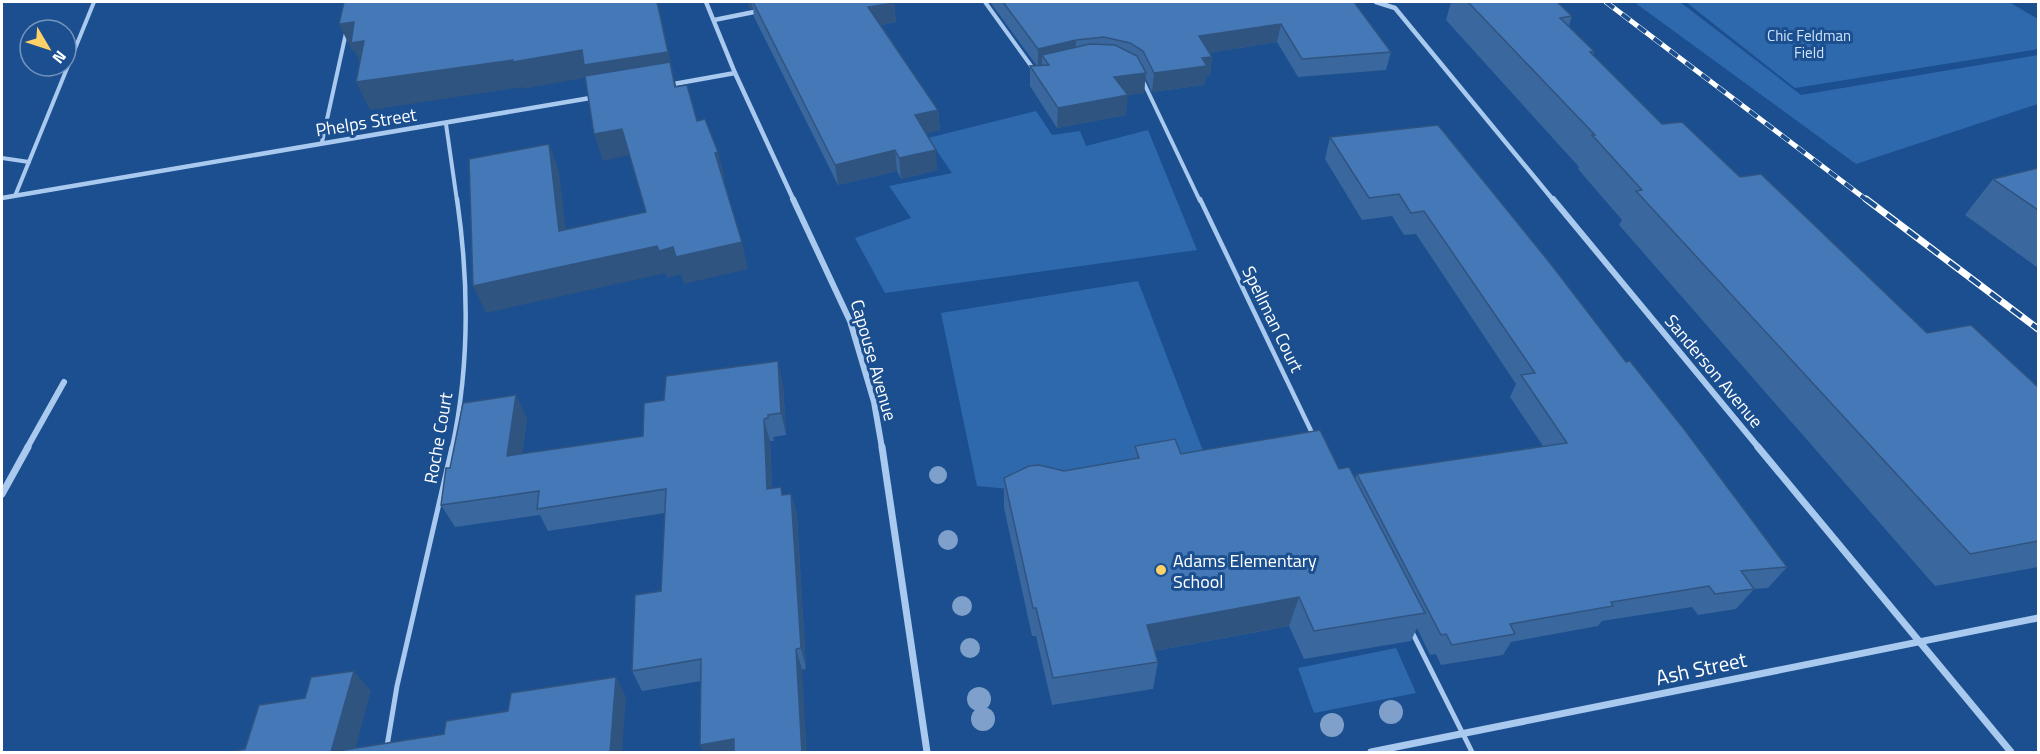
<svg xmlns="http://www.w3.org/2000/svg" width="2040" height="754" font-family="'Titillium Web',sans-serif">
	<rect width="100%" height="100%" fill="#1b4f8f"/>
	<g fill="#2e69ad">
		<path d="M1634,2H1680L1801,95L2038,55V104L1856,164Z"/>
		<path d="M1686,2H2009L2038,19V49L1795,88Z"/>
		<path d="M1036,111L1052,135L1080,131L1086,146L1148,130L1197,250L885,293L855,238L911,218L889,186L952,173L928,138Z"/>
		<path d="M1138,281L1213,477L1095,497L977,486L941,313Z"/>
		<path d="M1396,648L1416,693L1314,713L1298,668Z"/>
	</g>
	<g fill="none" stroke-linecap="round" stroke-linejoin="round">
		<g stroke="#a9c9ee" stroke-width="4">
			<path d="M985,2L1034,70"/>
			<path d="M1142,79L1200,201"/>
			<path d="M446,124L457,201"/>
			<path d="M322,142L346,33"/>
			<path d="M2,158L29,162"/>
			<path d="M15,196L94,2"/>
		</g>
		<g stroke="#a9c9ee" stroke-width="4.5">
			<path d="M1200,199L1314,437"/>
			<path d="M452,448C470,365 469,282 457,199"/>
		</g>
		<g stroke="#a9c9ee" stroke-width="5">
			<path d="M1412,632L1472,752"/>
			<path d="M386,752L397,686L452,447"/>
		</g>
		<g stroke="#a9c9ee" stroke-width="4.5">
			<path d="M706,2L735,73L794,201"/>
			<path d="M1376,2L1395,8L1554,201"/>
			<path d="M714,20L759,11"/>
			<path d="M668,85L735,73"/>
			<path d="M2,198L596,97"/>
		</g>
		<g stroke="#a9c9ee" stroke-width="6">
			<path d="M793,199L850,321L874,402L882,448"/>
			<path d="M1553,199L1759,448"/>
			<path d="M27,448L64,382"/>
		</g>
		<g stroke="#a9c9ee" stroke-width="7">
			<path d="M882,447L927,752"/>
			<path d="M1758,447L2011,752"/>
			<path d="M2,494L28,447"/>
			<path d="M1371,752L2038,618"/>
		</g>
		<g stroke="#fff" stroke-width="5">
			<path id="rail-far1" d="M1606,2L1868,201"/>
		</g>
		<g stroke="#fff" stroke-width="7">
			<path id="rail" d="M1866,199L2038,329"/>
		</g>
		<use href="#rail-far1" stroke="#1b4f8f" stroke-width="4" stroke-dasharray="10" stroke-linecap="butt"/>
		<use href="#rail" stroke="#1b4f8f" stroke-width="4.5" stroke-dasharray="13" stroke-linecap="butt"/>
	</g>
	<g fill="#7ea0ca">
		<circle cx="938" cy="475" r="9"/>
		<circle cx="948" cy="540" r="10"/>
		<circle cx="962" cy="606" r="10"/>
		<circle cx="970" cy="648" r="10"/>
		<circle cx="979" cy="699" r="12"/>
		<circle cx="1391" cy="712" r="12"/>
		<circle cx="983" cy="719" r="12"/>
		<circle cx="1332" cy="725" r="12"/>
	</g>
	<g fill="#3a679d">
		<path d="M748,2H894L896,22L881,25L938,110L940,130L926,133L937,170L901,179L897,171L838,185L754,17L753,8L750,9Z"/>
		<path d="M990,2H1354L1391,52L1386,70L1298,77L1277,42L1209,53L1212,57L1210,75L1206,76L1204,85L1152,92L1145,77L1144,93L1127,95L1126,115L1057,128L1030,86V66H1037Z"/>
		<path d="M1451,2H1557L1572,16L1569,26L1594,51L1593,55L1662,124L1740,177L1927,333L2038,387V567L1935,586L1619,225L1622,220L1578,169L1579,167L1446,20Z"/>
		<path d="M1330,137L1626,362L1787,567L1768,588L1754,589L1736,609L1698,615L1692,607L1602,621L1598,626L1511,642L1503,655L1441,665L1436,654L1430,655L1417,628L1411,641L1304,659L1289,626L1154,651L1158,662L1153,689L1052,705L1036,636H1032L1004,508V478L1064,471L1133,459L1135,446L1181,454L1339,469L1355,479L1357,474L1543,446L1510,397L1516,384L1416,234L1404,235L1392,216L1362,220L1325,159Z"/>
		<path d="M2038,168V268L1965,215L1993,179Z"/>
		<path d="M783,384L786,435L773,437L774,441H770L772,488L783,495L791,494L797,516L806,669L701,681L642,691L632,671L661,591L665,513L548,531L540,515L455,527L441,505L450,468L527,418L522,454L643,436Z"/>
	</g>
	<g fill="#305480">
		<path d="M658,2L682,113L588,77L523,89V87L370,110L356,82Z"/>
		<path d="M749,2H751L753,8L750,9Z"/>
		<path d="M894,3L896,22L871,27L868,7Z"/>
		<path d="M354,22L376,68L364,70L355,51H352L339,24Z"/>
		<path d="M1281,24L1277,42L1197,55L1199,36Z"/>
		<path d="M1076,40L1075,58L1042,55V66L1038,67V49Z"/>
		<path d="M1212,57L1210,75L1206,76L1204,85L1152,92L1154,73L1202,58Z"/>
		<path d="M1146,73L1144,93L1112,97L1114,77Z"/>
		<path d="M1128,95L1126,115L1057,128L1058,108Z"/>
		<path d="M938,110L940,130L917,136L915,115Z"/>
		<path d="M622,129L630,155L603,161L594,134Z"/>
		<path d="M549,144L559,171L569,258L559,231Z"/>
		<path d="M895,150L897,171L838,185L835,165Z"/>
		<path d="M936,150L937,170L901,179L899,158Z"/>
		<path d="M718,152L725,179L721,180L715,153Z"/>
		<path d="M742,242L748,269L684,284L681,274L667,278L659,251L673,247Z"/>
		<path d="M657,246L666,273L486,313L473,286Z"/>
		<path d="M778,361L783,384L786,435L781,413Z"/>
		<path d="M516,395L527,418L519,478L507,456Z"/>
		<path d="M764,419L770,441L773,511L767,489Z"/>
		<path d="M791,494L797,516L806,669L801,648Z"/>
		<path d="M1299,597L1289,626L1142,653L1147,625Z"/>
		<path d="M796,649L802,669L807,753H802Z"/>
		<path d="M354,671L371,691L354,753H331Z"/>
		<path d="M616,677L626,697L622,753H610Z"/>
		<path d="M734,739L740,753H703L700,745Z"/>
	</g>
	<g fill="#4478b7" stroke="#305480" stroke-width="1.5">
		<path d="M344,2H657L668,52L584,65L582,50L513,62V60L356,82L364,41L351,43L354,22L339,24Z"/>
		<path d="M753,2H894V3L868,7L938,110L915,115L936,150L899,158L895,150L835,165Z"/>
		<path d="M1003,2H1354L1391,52L1302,59L1281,24L1199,36L1212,57L1202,58L1207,66L1154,73L1143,51L1130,43L1104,37L1076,40L1038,49Z"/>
		<path d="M1468,2H1557L1572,16L1560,18L1594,51L1590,52L1662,124L1682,122L1740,177L1761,174L1927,333L1971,325L2038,387V541L1970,554L1636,191L1642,190L1592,135H1595Z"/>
		<path d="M1090,44L1115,45L1137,56L1146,73L1114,77L1128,95L1058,108L1030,66L1049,65L1042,55Z"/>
		<path d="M670,62L675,87L687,85L697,121L705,119L718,152L715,153L742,242L676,257L673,247L659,251L657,246L473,286L469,159L549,144L559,231L646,212L622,129L594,134L585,76Z"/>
		<path d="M1438,125L1550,263L1626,362L1630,361L1684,429L1787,567L1741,571L1754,589L1715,594L1709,586L1611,602L1613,606L1510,624L1515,634L1452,645L1446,634L1441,635L1357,474L1567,443L1521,375L1535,373L1424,211L1411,213L1399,194L1369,198L1330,137Z"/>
		<path d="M2038,168V210L1993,179Z"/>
		<path d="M778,361L781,413L768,415V418L764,419L767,489L781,487L782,495L791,494L801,648L796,649L802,753H734V739L700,745L701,659L632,671L635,595L661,591L666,489L537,509L539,491L441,505L446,468H450L463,403L516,395L507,456L643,436L644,403L664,400L666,376Z"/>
		<path d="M1320,430L1339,469L1349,467L1425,613L1314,631L1299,597L1147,625L1158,662L1053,678L1036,608H1033L1004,478L1029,466L1039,465L1064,471L1139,458L1135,446L1175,439L1181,454Z"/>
		<path d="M354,671L331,752L444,734L446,721L508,711L511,693L616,677L610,753H224L245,749L259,705L305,698L311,677Z"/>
	</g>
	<circle fill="#ffd166" stroke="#1b4f8f" stroke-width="2" cx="1161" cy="570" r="6"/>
	<g text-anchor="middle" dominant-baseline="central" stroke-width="6" stroke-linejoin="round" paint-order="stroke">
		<g font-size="15" fill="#cfe3fa" stroke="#1b4f8f">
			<text x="1809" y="35">Chic Feldman<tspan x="1809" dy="17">Field</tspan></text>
		</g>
		<g font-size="18" fill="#fff" stroke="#1b4f8f">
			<text transform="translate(366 122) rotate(-9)">Phelps Street</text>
			<text transform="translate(1273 319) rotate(64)">Spellman Court</text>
			<text transform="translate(874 360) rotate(74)">Capouse Avenue</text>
			<text transform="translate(1714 371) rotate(50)">Sanderson Avenue</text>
			<text transform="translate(438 438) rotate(-80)">Roche Court</text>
		</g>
		<g font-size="18" fill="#fff" stroke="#1b4f8f" text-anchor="start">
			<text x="1173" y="560">Adams Elementary<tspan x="1173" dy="21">School</tspan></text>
		</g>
		<g font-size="21" fill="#fff" stroke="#1b4f8f">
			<text transform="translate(1701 668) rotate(-12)">Ash Street</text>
		</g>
	</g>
	<rect width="2040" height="754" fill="none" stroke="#ffffff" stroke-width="6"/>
	<g transform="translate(48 48) rotate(129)"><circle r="28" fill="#1b4f8f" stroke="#7695bc" stroke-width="1.5"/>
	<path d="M0-4.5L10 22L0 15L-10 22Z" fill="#ffd166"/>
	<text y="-9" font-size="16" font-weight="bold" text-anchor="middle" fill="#ffffff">N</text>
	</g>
</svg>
